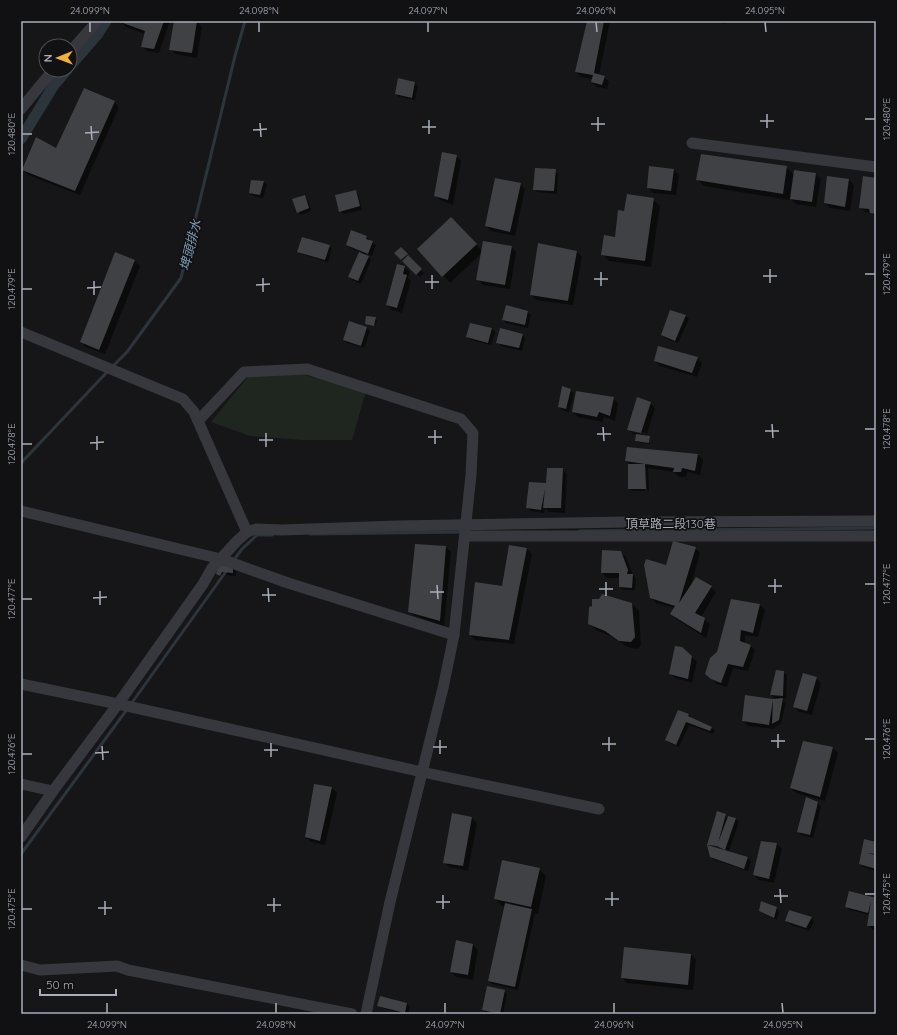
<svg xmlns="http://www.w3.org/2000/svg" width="897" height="1035" font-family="Quicksand,'Noto Sans TC',sans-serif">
	<rect width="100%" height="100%" fill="#161618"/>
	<path fill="#1e261f" d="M293,372L366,391L352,440H302L250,436L211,422L251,373Z"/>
	<g fill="#0007" fill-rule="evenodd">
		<path d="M121,21H170L159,53L147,51L142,46L145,34L126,27Z"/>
		<path d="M175,21L197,22L202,27L197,58L175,54L170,49Z"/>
		<path d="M588,21H610L599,75L604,77L609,82L607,89L597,87L592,82L593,79L581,77L576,72Z"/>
		<path d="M712,21H727L726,24L713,22Z"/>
		<path d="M399,80L415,83L418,86L415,100L399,97L396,94Z"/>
		<path d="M85,90L114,102L119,107L80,195L28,175L23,170L56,149Z"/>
		<path d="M456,156L461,161L453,205L440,200L435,195Z"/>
		<path d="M786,167L794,175L815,174L821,179L816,207L796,204L790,198L789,200L704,186L697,179Z"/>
		<path d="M555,170L558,174L557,194L537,192L534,189Z"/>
		<path d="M674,170L679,175L676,195L653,193L648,188Z"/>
		<path d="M828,177L849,180L854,185L850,211L830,208L825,203Z"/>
		<path d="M876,179V218L872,213L865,212L860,207Z"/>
		<path d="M264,182L267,185L263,198L253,196L250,192Z"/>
		<path d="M520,184L525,189L515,236L491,231L486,226Z"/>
		<path d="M355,191L358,194L362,210L343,214L340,211Z"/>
		<path d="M304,196L308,200L311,211L301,215L298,212Z"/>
		<path d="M653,199L660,206L651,267L609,261L602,254L616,238L625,212Z"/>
		<path d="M458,225L482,251L511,246L516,252L510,289L483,285L478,279L482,253L450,283L418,249Z"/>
		<path d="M366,237L370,240L369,241L376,245L372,256L365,254L371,260L361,284L352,280L349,277L360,252L350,248L347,245Z"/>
		<path d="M329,246L332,249L328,262L302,254L299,251Z"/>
		<path d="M401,248L424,273L420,277L396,254Z"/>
		<path d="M577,252L582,257L573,305L536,300L531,295Z"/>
		<path d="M134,261L140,266L105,354L86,347L81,342Z"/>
		<path d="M405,267L410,272L408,278L411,281L402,313L392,310L387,305Z"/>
		<path d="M506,306L528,312L531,315L528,328L506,323L503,320Z"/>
		<path d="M671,311L686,316L689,319L678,343L665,338L662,335Z"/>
		<path d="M375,318L377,320L375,326L366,323Z"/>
		<path d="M366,327L370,331L364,348L347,343L344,340Z"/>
		<path d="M492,329L495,332L491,345L471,340L468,337Z"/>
		<path d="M522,334L525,338L522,351L501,346L498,342Z"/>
		<path d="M697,358L702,363L697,377L660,366L655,361Z"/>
		<path d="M570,390L574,393L569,412L562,410L559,407Z"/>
		<path d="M613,398L618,403L615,421L604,417L602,422L578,417L573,412Z"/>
		<path d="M650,403L655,408L646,437L650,438V444L637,442L636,441L637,435L633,434L628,429ZM633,430L646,433V435L633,432Z"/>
		<path d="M628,448L698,455L703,460L700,475L687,472L686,477H679L674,472L648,468L649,491H647L646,468H644L645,491H632L629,488V464L626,461Z"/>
		<path d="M562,469L567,474L565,513L549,512L545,508L544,513L531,511L527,508L545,484Z"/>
		<path d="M446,547L451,552L444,626L415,616L409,611Z"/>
		<path d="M695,548L700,553L691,586L711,587L716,592L701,617L710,624L706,638L676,619L671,614L675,608L656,603L651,597L667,566Z"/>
		<path d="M527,549L532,554L514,644L475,640L470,635L503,587Z"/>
		<path d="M620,552L626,557L633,575L636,578L635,590H623L620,587V578H607L602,573Z"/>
		<path d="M233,567L236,570V576L225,575L223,579L217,574Z"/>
		<path d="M732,600L760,605L765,610L758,637L745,635V644L750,645L755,650L748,671L733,668L727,687L717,684L706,673L718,652Z"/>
		<path d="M632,604L639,611L641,645L638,649L627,647L613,637L596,630L589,623L593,607Z"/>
		<path d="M692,657L697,662L692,683L675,678L670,673Z"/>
		<path d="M783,672L787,675L786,699L781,698L786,703L781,723L776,727L775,726L774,729L748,726L743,721L746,696L776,700L771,695Z"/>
		<path d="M816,678L821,683L812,715L799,712L794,706Z"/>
		<path d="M679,711L689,715L692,718L712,728L715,731L713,734L689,725L679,747L670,743L667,740Z"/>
		<path d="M804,742L833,748L838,753L825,801L796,793L791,788Z"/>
		<path d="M315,785L332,788L337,793L325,845L311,842L306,837Z"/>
		<path d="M807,798L818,803L821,807L813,838L801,835L798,832Z"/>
		<path d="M718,812L725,815L728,818L729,817L736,819L739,822L729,851L718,845H711L710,847L748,858L751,861L748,871L715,860L711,857L708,845Z"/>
		<path d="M453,814L472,818L477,823L468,871L449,867L444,862Z"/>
		<path d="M864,840L876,843V871L863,867L860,863Z"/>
		<path d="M777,844L782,849L774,883L759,880L754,875Z"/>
		<path d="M539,869L546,876L538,914L535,913L518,990L492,984L489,981L505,907L502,906L495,899Z"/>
		<path d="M876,899V930H873L868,925L870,915L849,910L846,906Z"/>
		<path d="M776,908L779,911L777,920L764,914L760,911Z"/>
		<path d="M811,918L814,921L809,931L789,924L786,921Z"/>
		<path d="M456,942L473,945L478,950L473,980L456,977L451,972Z"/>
		<path d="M691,955L696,960L693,990L627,983L622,978Z"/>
		<path d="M504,991L507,994L503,1014L487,1013L483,1010Z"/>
		<path d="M407,1004L410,1007L408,1014H403L382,1008L379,1005Z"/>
	</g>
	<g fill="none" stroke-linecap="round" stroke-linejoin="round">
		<g stroke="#2c353c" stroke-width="3">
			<path d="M112,367L127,352L181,278L235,56L245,21"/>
			<path d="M21,463L108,371"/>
			<path d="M580,531L876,528"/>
			<path d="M310,534L462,532"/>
			<path d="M233,561L242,549L257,535H272"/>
			<path d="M131,704L227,570"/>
			<path d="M21,854L128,708"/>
		</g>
		<g stroke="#2c353c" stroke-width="11">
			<path d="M70,66L97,35L106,21"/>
			<path d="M21,139L54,85L67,70"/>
		</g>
	</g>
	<g fill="#404145">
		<path d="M120,21H164L154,49L141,47L145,31L120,22Z"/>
		<path d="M174,21H197L192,53L169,50Z"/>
		<path d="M587,21H604L594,73L605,76L602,85L591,82L593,75L575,72Z"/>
		<path d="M398,78L415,82L412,98L395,94Z"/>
		<path d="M84,88L115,101L75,191L22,170L36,137L56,148Z"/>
		<path d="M442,152L457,155L448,200L434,196Z"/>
		<path d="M701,154L787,166L783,194L696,180Z"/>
		<path d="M649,166L674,169L671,191L647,188Z"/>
		<path d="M535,168L556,169L554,191L533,190Z"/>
		<path d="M794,170L816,173L812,202L790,199Z"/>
		<path d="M827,176L849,179L845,207L824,203Z"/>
		<path d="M863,176L876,178V214L870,213L869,209L859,208Z"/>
		<path d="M495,178L521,183L510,232L485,226Z"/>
		<path d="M251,180L264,181L260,195L249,193Z"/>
		<path d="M356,190L360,206L339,212L335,195Z"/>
		<path d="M627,194L654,198L645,261L601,255L604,235L615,237L618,210L624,211Z"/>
		<path d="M305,195L309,208L297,213L292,199Z"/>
		<path d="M451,217L477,244L442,277L417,249Z"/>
		<path d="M351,230L367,236L366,239L373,241L368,254L346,245Z"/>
		<path d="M302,237L330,245L325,260L297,252Z"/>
		<path d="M483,241L512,246L505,285L476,280Z"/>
		<path d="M538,243L577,251L568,301L530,295Z"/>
		<path d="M401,247L408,254L401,260L394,253Z"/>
		<path d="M115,252L135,260L99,350L80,342Z"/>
		<path d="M359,252L369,256L358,281L348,277Z"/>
		<path d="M408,255L422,269L416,275L402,261Z"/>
		<path d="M397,264L405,266L403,274L407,275L397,308L386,305Z"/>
		<path d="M506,305L528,311L525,325L502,320Z"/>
		<path d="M670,310L686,315L675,341L661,335Z"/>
		<path d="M366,316L376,317L374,326L365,324Z"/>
		<path d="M349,321L367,327L361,346L343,340Z"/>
		<path d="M470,323L492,328L488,343L466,337Z"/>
		<path d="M500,328L523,334L519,348L496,343Z"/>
		<path d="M658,346L698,357L692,373L654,361Z"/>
		<path d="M562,386L571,389L566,409L558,407Z"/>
		<path d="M576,391L614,397L610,416L599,412L597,417L572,412Z"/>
		<path d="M637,397L651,402L641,433L627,430Z"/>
		<path d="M636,434L650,436L649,443L635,441Z"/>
		<path d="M627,447L698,454L695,471L682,468L681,472H673L674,468L645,464L646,489H628V464H645L625,461Z"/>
		<path d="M547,468H563L561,508H543L545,489L541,510L526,508L529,482L546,483Z"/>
		<path d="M673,541L696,547L679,603L696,577L712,586L695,613L705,618L701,633L670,614L675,606L650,598L644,565L646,559L666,565Z"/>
		<path d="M415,544L446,546L440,621L408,612Z"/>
		<path d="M509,545L527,548L509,640L469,635L475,582L502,586Z"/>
		<path d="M602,550L621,551L628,570L627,574H633L632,588L619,587V573H601Z"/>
		<path d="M218,565L233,566V573L222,572L220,576L216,574Z"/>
		<path d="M602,594L632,603L635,637L631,642L619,641L605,631L588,624L589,607L592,606V599H599Z"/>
		<path d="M731,599L760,604L753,633L741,630L740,641L751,645L743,667L728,664L721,683L711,679L705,674L710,658L717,652Z"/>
		<path d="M675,646L682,647L692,656L688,679L669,674Z"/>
		<path d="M776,670L784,671L783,696L770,695Z"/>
		<path d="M803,673L817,677L807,711L793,707Z"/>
		<path d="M745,695L773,699L783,698L779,720L772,724L773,700L769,725L742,721Z"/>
		<path d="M678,710L689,714L688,716L712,727L710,731L686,722L676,745L665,740Z"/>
		<path d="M803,741L833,747L820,797L790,788Z"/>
		<path d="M314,784L332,787L320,841L305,837Z"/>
		<path d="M806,797L818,802L810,835L797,832Z"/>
		<path d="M717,811L726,814L718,843L728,816L736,818L725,850L717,846L707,845Z"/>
		<path d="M452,813L472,817L463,866L443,863Z"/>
		<path d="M864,839L876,842V854L867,853L876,855V869L859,864Z"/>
		<path d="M761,841L777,843L769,879L753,875Z"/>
		<path d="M707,845L748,857L744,869L710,857Z"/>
		<path d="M502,860L540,868L531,907L494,899Z"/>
		<path d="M849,891L876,898V926H867L871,901L868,913L845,907Z"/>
		<path d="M761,901L777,907L774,918L759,911Z"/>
		<path d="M505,903L532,909L515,987L488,981Z"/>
		<path d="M789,910L812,917L806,928L785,921Z"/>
		<path d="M456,940L473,944L468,975L450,972Z"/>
		<path d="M624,947L691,954L688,985L621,978Z"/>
		<path d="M487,986L505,990L500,1014L482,1010Z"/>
		<path d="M380,996L407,1003L405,1013L377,1006Z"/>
	</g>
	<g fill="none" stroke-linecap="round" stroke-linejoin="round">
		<g stroke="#37383d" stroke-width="11">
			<path d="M70,52L93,26L96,21"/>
			<path d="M21,109L53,70"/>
			<path d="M692,143L876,167"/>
			<path d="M21,332L183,399L194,412L247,532"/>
			<path d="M198,421L244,372L307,369L461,419L473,433L471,475L454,635L443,688L390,902L366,1014"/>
			<path d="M21,511L221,559L288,583L454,635"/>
			<path d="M465,536H876"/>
			<path d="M21,684L118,704L422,772L599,809"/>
			<path d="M21,784L53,791"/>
			<path d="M21,837L53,791L118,704L203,584L212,568L237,541L247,532L256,529L282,530L397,526L625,522L876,521"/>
			<path d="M21,965L40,970L117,966L128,970L352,1014"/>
		</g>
	</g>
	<path fill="none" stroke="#a8adb8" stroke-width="1.5" d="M90,22V32M259,22V32M428,22V32M596,22L597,32M765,22L766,32M767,114V128M598,117V131M865,119H875M429,120V134M760,121H774M260,123L261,137M591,124H605M91,126L92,140M422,127H436M253,130L267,129M85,133L99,132M22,134H32M770,269V283M601,272V286M865,274H875M432,275V289M763,276H777M263,278V292M594,279H608M94,281V295M425,282H439M256,285L270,284M87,288L101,287M22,289H32M772,424L773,438M603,427L604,441M865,429H875M435,430V444M765,431H779M266,433V447M597,434H611M97,436V450M428,437H442M259,440H273M90,443L104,442M22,444H32M775,579V593M606,582V596M865,584H875M437,585L438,599M768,586H782M268,588L269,602M599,589H613M100,591V605M430,592H444M262,595H276M93,598L107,597M22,599H32M778,734V748M609,737V751M865,739H875M440,740V754M771,741H785M271,743V757M602,744H616M102,746L103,760M433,747H447M264,750H278M95,753L109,752M22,754H32M780,889L781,903M612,892V906M865,894H875M443,895V909M774,896H788M274,898V912M605,899H619M105,901V915M436,902H450M267,905H281M98,908H112M22,909H32M107,1003V1013M276,1003V1013M445,1003V1013M614,1003V1013M782,1003L783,1013"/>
	<g text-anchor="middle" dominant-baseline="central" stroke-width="3.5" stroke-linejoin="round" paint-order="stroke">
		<g font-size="12" fill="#a8adb8" stroke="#111113">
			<text x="671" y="523">頂草路二段130巷</text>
		</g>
		<g font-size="13" font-style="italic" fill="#7f9bb3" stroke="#111113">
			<text transform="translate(190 245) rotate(-76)">埤頭排水</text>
		</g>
	</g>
	<rect width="897" height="1035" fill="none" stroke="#111113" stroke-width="44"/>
	<g transform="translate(58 58) rotate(269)"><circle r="19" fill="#111113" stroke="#4d4f55"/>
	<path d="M0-3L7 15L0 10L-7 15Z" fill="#f2b134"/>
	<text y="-6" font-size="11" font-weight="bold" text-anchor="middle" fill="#a8adb8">N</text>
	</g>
	<path d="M40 989v6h76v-6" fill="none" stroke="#a8adb8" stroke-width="2"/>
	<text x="46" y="989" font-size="12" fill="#a8adb8" stroke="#111113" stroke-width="3" paint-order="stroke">50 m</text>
	<rect x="22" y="22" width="853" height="991" fill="none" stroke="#a8adb8" stroke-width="1.5"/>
	<g font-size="10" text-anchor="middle" fill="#a8adb8">
		<text x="90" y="14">24.099°N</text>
		<text x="259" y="14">24.098°N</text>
		<text x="428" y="14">24.097°N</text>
		<text x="596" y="14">24.096°N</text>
		<text x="765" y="14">24.095°N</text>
		<text transform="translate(886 119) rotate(-90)" y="4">120.480°E</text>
		<text transform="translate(11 134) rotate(-90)" y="4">120.480°E</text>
		<text transform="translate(886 274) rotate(-90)" y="4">120.479°E</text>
		<text transform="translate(11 289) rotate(-90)" y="4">120.479°E</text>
		<text transform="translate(886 429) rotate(-90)" y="4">120.478°E</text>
		<text transform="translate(11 444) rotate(-90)" y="4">120.478°E</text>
		<text transform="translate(886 584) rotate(-90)" y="4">120.477°E</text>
		<text transform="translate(11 599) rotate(-90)" y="4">120.477°E</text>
		<text transform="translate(886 739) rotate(-90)" y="4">120.476°E</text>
		<text transform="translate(11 754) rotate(-90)" y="4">120.476°E</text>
		<text transform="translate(886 894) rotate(-90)" y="4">120.475°E</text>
		<text transform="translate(11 909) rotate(-90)" y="4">120.475°E</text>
		<text x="107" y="1028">24.099°N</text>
		<text x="276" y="1028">24.098°N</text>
		<text x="445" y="1028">24.097°N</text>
		<text x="614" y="1028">24.096°N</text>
		<text x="783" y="1028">24.095°N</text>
	</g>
</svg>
